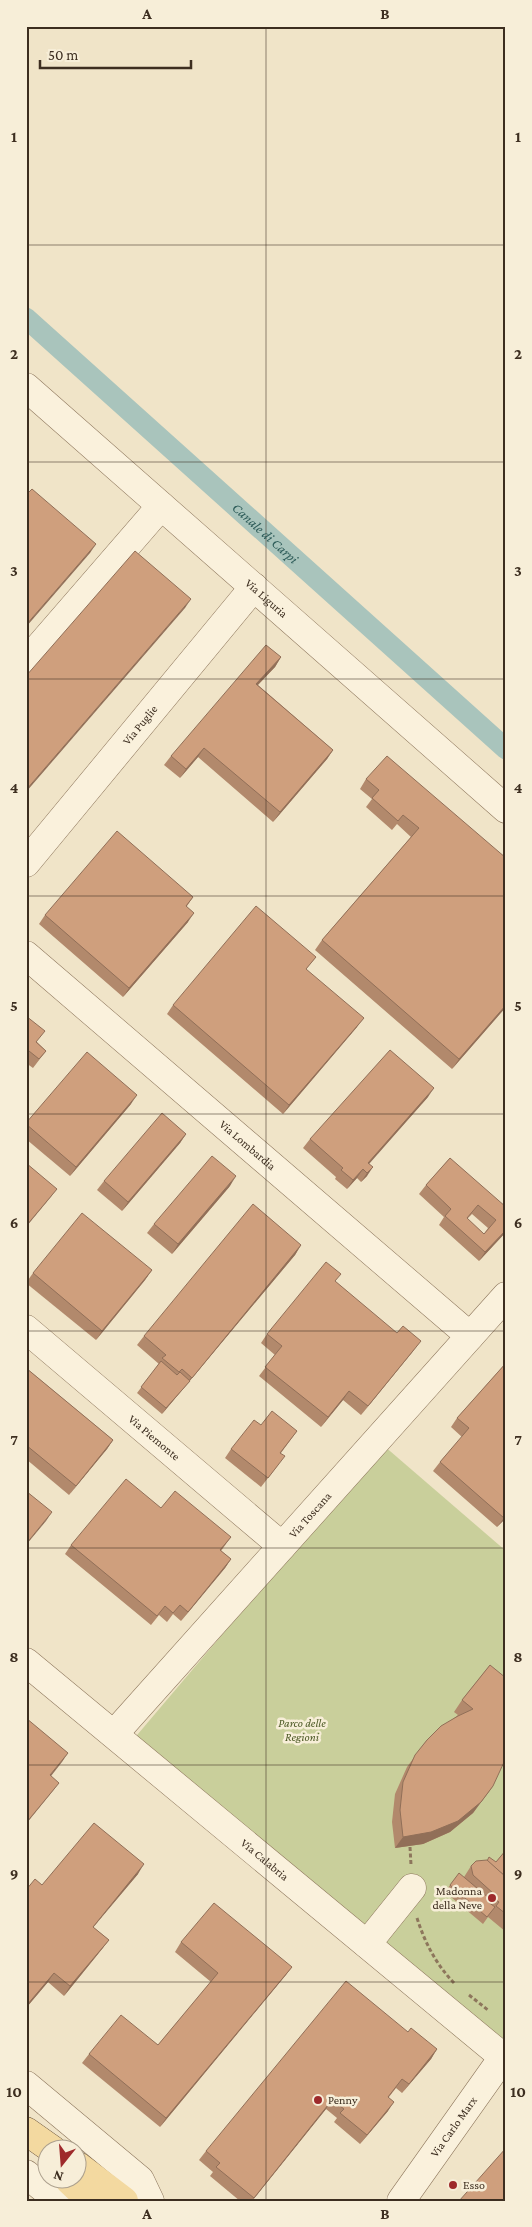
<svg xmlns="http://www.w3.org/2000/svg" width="532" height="2227" font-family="'Crimson Pro',serif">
	<rect width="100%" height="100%" fill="#f0e4c8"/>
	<path fill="#c9cf9b" d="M383,1445L506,1551V2049L467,2046L121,1754Z"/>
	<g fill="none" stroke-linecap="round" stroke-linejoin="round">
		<path stroke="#a9c4bc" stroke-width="21" id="s1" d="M26,318L506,749"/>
		<g stroke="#8d765c" stroke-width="29">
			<g id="minor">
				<path id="s2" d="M26,387L506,809"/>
				<path d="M26,662L161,506"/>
				<path id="s3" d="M26,863L254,587"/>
				<path id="s4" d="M26,955L470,1336"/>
				<path id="s5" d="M26,1329L282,1546"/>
				<path id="s6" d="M26,1662L503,2057"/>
				<path id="s7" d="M114,1734L506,1296"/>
				<path d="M367,1944L412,1888"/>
				<path d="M26,2085L140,2180L150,2201"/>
				<path d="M26,2174L59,2201"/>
				<path id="s8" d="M401,2201L506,2053"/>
			</g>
		</g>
		<g stroke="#5b4430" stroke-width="29">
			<g id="major">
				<path d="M26,2131L53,2150"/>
				<path d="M78,2166L124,2201"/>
				<path d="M69,2180L91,2201"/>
			</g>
		</g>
		<g stroke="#8d765c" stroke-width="3" stroke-dasharray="4 2.5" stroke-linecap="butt">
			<path d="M410,1847L411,1865"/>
			<path d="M417,1918C425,1943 436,1964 454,1983"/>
			<path d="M469,1995L488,2010"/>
		</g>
		<use href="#minor" stroke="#faf1dc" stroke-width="28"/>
		<use href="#major" stroke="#f3d9a0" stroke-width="28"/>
	</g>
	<g fill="#b2896c" fill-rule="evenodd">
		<path d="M281,657L275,667L258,685L333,750L327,759L273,822L198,757L180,778L164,765L171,756Z"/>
		<path d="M366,779L506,858V1007L452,1069L315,950L322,940L411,837L397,824L392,830L366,807L372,799L360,789Z"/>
		<path d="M193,897L187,906L188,922L123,997L39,924L45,915Z"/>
		<path d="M316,957L306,969L357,1027L283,1114L167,1014L173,1005Z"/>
		<path d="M26,1016L37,1042L46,1051L33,1068L26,1063Z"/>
		<path d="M428,1097L369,1163L367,1176L361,1182L357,1178L347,1189L335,1179L336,1177L303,1148L310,1139Z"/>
		<path d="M131,1104L70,1176L26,1139V1123Z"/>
		<path d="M186,1134L180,1143L122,1211L97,1190L104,1181Z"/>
		<path d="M450,1158L506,1232L479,1261L439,1225L444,1217L419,1194L426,1185ZM472,1214L488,1228L484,1234L467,1219Z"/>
		<path d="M230,1186L172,1254L147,1233L154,1224Z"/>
		<path d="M301,1245L295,1255L162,1414L137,1393L159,1364L137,1345L144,1336Z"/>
		<path d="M152,1270L145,1280L96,1340L26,1283L33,1273Z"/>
		<path d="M336,1282L414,1350L361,1415L343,1400L321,1427L259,1376L275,1355L261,1343L267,1334Z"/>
		<path d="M506,1363V1518L497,1527L433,1471L440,1462L462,1437L451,1427L457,1418Z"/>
		<path d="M26,1368L113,1440L107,1449L69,1495L26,1459Z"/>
		<path d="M261,1425L297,1431L281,1453L278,1465L261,1487L225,1458L231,1449Z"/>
		<path d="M161,1508L231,1537L221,1551L231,1559L225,1568L181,1621L173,1614L167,1622L159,1615L151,1625L65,1554L71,1545Z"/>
		<path d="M490,1665L493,1786L473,1813L450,1832L423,1844L395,1848L392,1822L395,1794L407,1767L427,1740L458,1715L454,1712L462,1700Z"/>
		<path d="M506,1850V1932L488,1917L483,1924L445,1892L450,1885L464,1877L471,1866L496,1862Z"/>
		<path d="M138,1874L93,1927L109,1940L102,1949L64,1996L48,1982L26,2008V1890L42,1885Z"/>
		<path d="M181,1942L292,1967L285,1976L160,2127L82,2063L89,2054L158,2045L211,1982L175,1952Z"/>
		<path d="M408,2032L437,2049L431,2059L402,2093L396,2088L389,2097L388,2111L360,2144L334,2122L337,2118L326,2109L252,2201H240L210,2176L213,2172L199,2160L206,2151Z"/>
	</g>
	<g fill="#916f58">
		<path d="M96,544L90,553L26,627V625Z"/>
		<path d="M191,599L185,608L26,792V790Z"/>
		<path d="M281,657L275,667L250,693L256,684Z"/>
		<path d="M204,748L198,757L180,778L186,769Z"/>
		<path d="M333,750L327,759L273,822L280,812Z"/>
		<path d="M194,913L188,922L123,997L129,988Z"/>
		<path d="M506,1005V1007L452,1069L459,1059Z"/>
		<path d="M364,1018L357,1027L283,1114L289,1105Z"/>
		<path d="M434,1088L428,1097L362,1172L368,1163Z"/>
		<path d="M137,1095L131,1104L70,1176L76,1167Z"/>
		<path d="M186,1134L180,1143L122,1211L128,1202Z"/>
		<path d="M373,1167L367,1176L361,1182L367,1173Z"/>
		<path d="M363,1169L357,1178L347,1189L353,1180Z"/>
		<path d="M236,1176L230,1186L172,1254L178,1244Z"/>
		<path d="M57,1189L50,1198L26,1227V1226Z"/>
		<path d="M506,1230V1232L479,1261L485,1252Z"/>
		<path d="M301,1245L295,1255L162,1414L166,1408Z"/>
		<path d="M152,1270L145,1280L96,1340L102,1331Z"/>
		<path d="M421,1341L414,1350L361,1415L368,1406Z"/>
		<path d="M349,1391L343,1400L321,1427L328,1417Z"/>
		<path d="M113,1440L107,1449L69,1495L76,1486Z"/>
		<path d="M52,1512L46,1521L26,1545V1544Z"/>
		<path d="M506,1516V1518L497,1527L504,1518Z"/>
		<path d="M231,1559L225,1568L181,1621L188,1612Z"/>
		<path d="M68,1753L62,1762L44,1785L50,1775Z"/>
		<path d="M59,1783L52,1792L26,1824V1823Z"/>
		<path d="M493,1786L473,1813L450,1832L423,1844L395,1848L403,1837Z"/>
		<path d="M144,1864L138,1874L86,1936L93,1927Z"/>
		<path d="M109,1940L102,1949L64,1996L70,1986Z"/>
		<path d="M292,1967L285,1976L160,2127L166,2118Z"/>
		<path d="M54,1973L48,1982L26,2008L27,2005Z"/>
		<path d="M437,2049L431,2059L402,2093L409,2084Z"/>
		<path d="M332,2100L326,2109L252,2201L254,2198Z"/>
		<path d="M394,2102L388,2111L360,2144L367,2135Z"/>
	</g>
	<g fill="#cf9f7d" stroke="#916f58" fill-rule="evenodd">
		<path d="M32,489L96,544L26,625V495Z"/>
		<path d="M135,551L191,599L26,790V676Z"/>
		<path d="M266,645L281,657L256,684L333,750L280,812L204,748L186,769L171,756Z"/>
		<path d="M387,756L506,858V1005L459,1059L322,940L419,828L403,815L398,821L372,798L379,790L366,779Z"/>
		<path d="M117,831L193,897L186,906L194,913L129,988L45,915Z"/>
		<path d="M256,906L316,957L306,969L364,1018L289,1105L173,1005Z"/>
		<path d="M26,1016L45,1031L36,1042L46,1051L39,1059L29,1051L26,1054Z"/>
		<path d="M390,1050L434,1088L368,1163L373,1167L367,1173L363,1169L353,1180L341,1170L343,1168L310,1139Z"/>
		<path d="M87,1052L137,1095L76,1167L26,1124V1123Z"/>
		<path d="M162,1113L186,1134L128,1202L104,1181Z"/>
		<path d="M212,1156L236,1176L178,1244L154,1224Z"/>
		<path d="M450,1158L506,1207V1230L485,1252L445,1216L451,1209L426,1185ZM478,1205L496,1220L484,1234L467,1218Z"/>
		<path d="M26,1163L57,1189L26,1226Z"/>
		<path d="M253,1204L301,1245L192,1378L182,1369L179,1372L162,1358L166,1355L144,1336Z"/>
		<path d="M82,1213L152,1270L102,1331L33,1273Z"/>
		<path d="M326,1262L341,1274L335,1281L397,1333L403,1326L421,1341L368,1406L349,1391L328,1417L265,1367L282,1346L267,1334Z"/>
		<path d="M161,1361L177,1375L180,1372L190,1381L166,1408L141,1387Z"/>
		<path d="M506,1363V1516L504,1518L440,1462L469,1428L457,1418Z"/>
		<path d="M26,1368L113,1440L76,1486L26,1445Z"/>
		<path d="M272,1411L297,1431L280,1453L285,1456L268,1478L231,1449L254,1420L261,1425Z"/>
		<path d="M126,1479L161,1508L175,1491L231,1537L220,1550L231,1559L188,1612L180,1605L173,1613L165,1606L157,1616L71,1545Z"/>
		<path d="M26,1491L52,1512L26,1544Z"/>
		<path d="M490,1665L506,1678V1755L505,1760L493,1786L481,1802L458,1821L431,1832L403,1837L400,1810L403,1782L415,1755L427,1740L441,1726L458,1716L473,1709L462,1700Z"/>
		<path d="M26,1718L68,1753L50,1775L59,1783L26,1823Z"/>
		<path d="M94,1823L144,1864L93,1927L109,1940L70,1986L54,1973L27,2005L26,2004V1890L35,1879L42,1885Z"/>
		<path d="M506,1850V1877L487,1861L489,1857L496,1862Z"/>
		<path d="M487,1860L506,1877V1914L496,1906L499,1902L492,1897L494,1894L473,1875L471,1866L476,1861Z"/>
		<path d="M459,1873L490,1899L488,1902L495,1907L487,1917L450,1885Z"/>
		<path d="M214,1903L292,1967L166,2118L89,2054L121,2015L158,2045L218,1973L181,1942Z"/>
		<path d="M346,1981L408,2032L411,2028L437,2049L409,2084L402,2079L388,2097L394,2102L367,2135L340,2113L344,2109L332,2100L254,2198L216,2167L220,2163L206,2151Z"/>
		<path d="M506,2148V2201H459Z"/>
	</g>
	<path fill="none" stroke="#3d2e20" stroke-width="1" stroke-opacity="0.55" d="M266,26V2201M26,245H506M26,462H506M26,679H506M26,896H506M26,1114H506M26,1331H506M26,1548H506M26,1765H506M26,1982H506"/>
	<g fill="#9e2a2b" stroke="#f7eed8" stroke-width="2">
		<circle cx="492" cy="1898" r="5"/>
		<circle cx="318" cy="2100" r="5"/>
		<circle cx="453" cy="2185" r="5"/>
	</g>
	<g text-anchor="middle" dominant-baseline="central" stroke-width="5" stroke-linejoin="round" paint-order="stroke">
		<g font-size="12" fill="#3d2e20" stroke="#f7eed8">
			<text stroke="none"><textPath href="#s2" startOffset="320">Via Liguria</textPath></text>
			<text stroke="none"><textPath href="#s3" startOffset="179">Via Puglie</textPath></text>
			<text stroke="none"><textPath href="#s4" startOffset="292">Via Lombardia</textPath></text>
			<text stroke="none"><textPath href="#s5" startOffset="168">Via Piemonte</textPath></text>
			<text stroke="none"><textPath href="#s7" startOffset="294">Via Toscana</textPath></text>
			<text stroke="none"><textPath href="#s6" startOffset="310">Via Calabria</textPath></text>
			<text stroke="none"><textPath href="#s8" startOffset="91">Via Carlo Marx</textPath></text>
		</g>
		<g font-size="12" font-style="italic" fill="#4d5a26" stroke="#f7eed8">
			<text x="302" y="1723">Parco delle<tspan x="302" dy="14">Regioni</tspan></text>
		</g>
		<g font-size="12" fill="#3d2e20" stroke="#f7eed8" text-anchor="start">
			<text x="482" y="1891" text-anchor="end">Madonna<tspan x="482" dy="14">della Neve</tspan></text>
			<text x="328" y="2100">Penny</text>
			<text x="463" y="2185">Esso</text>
		</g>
		<g font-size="14" font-style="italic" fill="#2f5d5a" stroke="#f7eed8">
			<text stroke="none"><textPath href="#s1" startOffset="322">Canale di Carpi</textPath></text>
		</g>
	</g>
	<rect width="532" height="2227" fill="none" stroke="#f7eed8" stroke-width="55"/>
	<g transform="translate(62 2164) rotate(197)"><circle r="24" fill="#f7eed8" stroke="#ada18e"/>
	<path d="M0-4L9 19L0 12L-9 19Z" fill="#9e2a2b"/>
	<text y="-8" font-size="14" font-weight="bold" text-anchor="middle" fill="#3d2e20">N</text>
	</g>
	<path d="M40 60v8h151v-8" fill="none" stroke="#3d2e20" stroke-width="2.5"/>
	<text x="48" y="60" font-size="15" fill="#3d2e20" stroke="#f7eed8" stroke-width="4" paint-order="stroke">50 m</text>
	<rect x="28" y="28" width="476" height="2172" fill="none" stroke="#3d2e20" stroke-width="2"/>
	<g font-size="16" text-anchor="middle" font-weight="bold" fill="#3d2e20">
		<text x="147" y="19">A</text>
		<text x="385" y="19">B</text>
		<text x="14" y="142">1</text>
		<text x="518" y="142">1</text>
		<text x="14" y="359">2</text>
		<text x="518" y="359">2</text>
		<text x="14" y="576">3</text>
		<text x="518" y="576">3</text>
		<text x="14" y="793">4</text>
		<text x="518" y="793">4</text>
		<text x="14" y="1011">5</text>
		<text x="518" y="1011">5</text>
		<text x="14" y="1228">6</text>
		<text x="518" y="1228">6</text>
		<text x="14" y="1445">7</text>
		<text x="518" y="1445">7</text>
		<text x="14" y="1662">8</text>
		<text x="518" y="1662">8</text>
		<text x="14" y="1879">9</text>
		<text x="518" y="1879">9</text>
		<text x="14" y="2097">10</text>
		<text x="518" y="2097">10</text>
		<text x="147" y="2219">A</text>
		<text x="385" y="2219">B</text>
	</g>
</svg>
